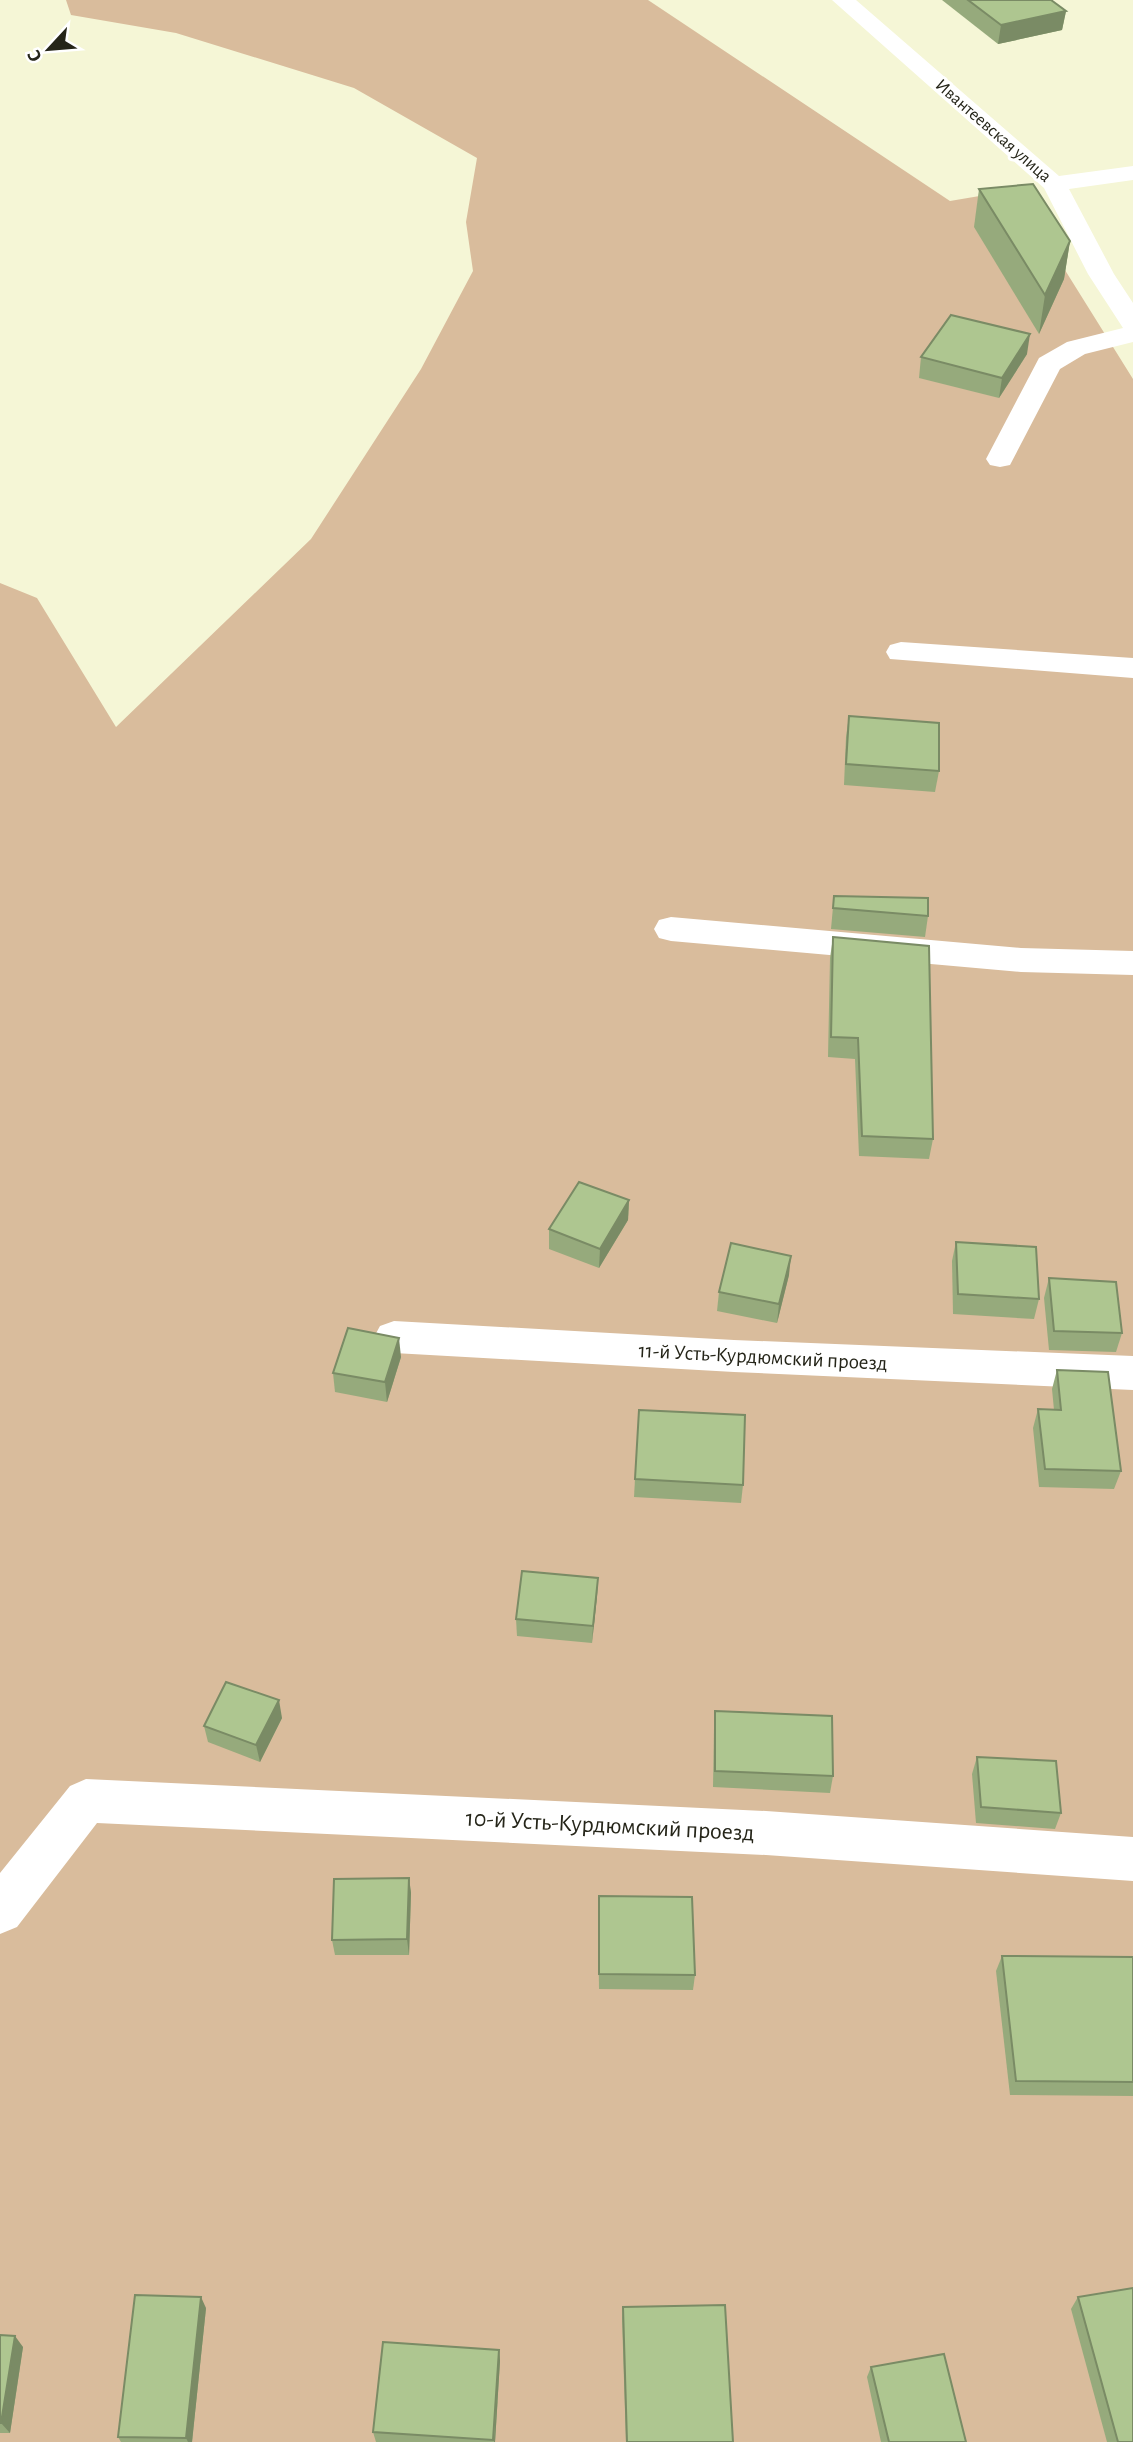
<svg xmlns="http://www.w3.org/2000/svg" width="1133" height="2442" font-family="'Alegreya Sans',sans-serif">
	<rect width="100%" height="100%" fill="#f5f6d6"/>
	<path fill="#d9bc9c" d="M66,0H648L950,201L1015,190L1133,379V2442H0V583L37,598L116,727L311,539L421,369L473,271L466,222L477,158L354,88L176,33L71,15Z"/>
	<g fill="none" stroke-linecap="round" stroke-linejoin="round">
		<g fill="#fff" fill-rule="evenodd">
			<path d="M832,0H856L1059,176L1133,166V180L1069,189L1114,274L1133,303V342L1085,354L1060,369L1010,465L1000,467L990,465L986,459L1039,358L1067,342L1123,328L1088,274L1044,188Z"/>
			<path d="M901,642L1133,658V678L890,659L886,652L890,645Z"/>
			<path d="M671,917L1021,948L1133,951V975L1021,972L671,941L659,938L654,929L659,920Z"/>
			<path d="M394,1321L734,1340L1133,1356V1390L734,1372L394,1353L380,1348L374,1337L380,1326Z"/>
			<path d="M86,1779L766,1811L1133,1837V1881L766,1855L97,1823L17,1927L0,1934V1873L70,1786Z"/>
		</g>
	</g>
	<g fill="#96aa7c">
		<path d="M942,0H1051L1066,11L1062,30L998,44Z"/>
		<path d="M979,189L1070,241L1064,279L1039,334L974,227Z"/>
		<path d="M1027,354L999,398L919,378L921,357Z"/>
		<path d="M849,716L939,771L935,792L844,785L846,737Z"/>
		<path d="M834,896L928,916L925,937L831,929Z"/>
		<path d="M833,937L933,1139L929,1159L859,1156L855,1059L828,1057L830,958Z"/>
		<path d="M629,1200L628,1220L599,1268L549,1249V1229Z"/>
		<path d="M956,1242L1039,1299L1034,1319L953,1314L952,1261Z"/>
		<path d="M789,1275L777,1323L717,1311L719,1292Z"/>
		<path d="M1049,1278L1122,1333L1116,1352L1049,1350L1044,1298Z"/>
		<path d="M401,1357L387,1402L335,1392L333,1373Z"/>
		<path d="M1057,1370L1121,1471L1114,1489L1039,1487L1033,1428L1038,1409L1054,1410L1052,1389Z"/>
		<path d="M635,1479L743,1485L741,1503L634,1497Z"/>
		<path d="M598,1578L597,1596L592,1643L517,1636L516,1619Z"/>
		<path d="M715,1711L833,1776L830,1793L713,1787L714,1728Z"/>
		<path d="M282,1718L260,1762L208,1742L204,1726Z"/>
		<path d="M977,1757L1061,1813L1055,1829L976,1823L972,1774Z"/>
		<path d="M409,1878L411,1893L409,1955H335L332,1940Z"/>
		<path d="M598,1912L695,1975L693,1990L599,1989Z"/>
		<path d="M1002,1956L1133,1957V2096L1010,2095L996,1971Z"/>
		<path d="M1078,2297L1133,2442H1107L1071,2309Z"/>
		<path d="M623,2307L733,2442H626L622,2318Z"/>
		<path d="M206,2308L192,2442H121L118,2437Z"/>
		<path d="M0,2335L23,2347L10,2433H0Z"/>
		<path d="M499,2350L500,2361L495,2442H376L373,2432Z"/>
		<path d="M871,2367L966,2442H881L867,2377Z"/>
	</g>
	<g fill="#7a8b65">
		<path d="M1066,11L1062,30L998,44L1001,25Z"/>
		<path d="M1070,241L1064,279L1039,334L1045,295Z"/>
		<path d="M1030,334L1027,354L999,398L1002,378Z"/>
		<path d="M629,1200L628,1220L599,1268L600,1249Z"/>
		<path d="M791,1256L789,1275L777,1323L779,1304Z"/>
		<path d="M399,1338L401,1357L387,1402L385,1382Z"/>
		<path d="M598,1578L597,1596L592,1643L593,1626Z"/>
		<path d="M279,1700L282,1718L260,1762L256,1745Z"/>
		<path d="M409,1878L411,1893L409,1955L407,1939Z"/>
		<path d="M201,2297L206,2308L192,2442H188L186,2438Z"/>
		<path d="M15,2336L23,2347L10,2433L1,2423Z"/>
		<path d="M499,2350L500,2361L495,2442H494Z"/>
	</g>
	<g fill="#aec690" stroke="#7a8b65" stroke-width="2">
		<path d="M968,0H1051L1066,11L1001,25Z"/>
		<path d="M1033,184L1070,241L1045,295L979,189Z"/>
		<path d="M951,315L1030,334L1002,378L921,357Z"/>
		<path d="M849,716L939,723V771L846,764Z"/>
		<path d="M834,896L928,898V916L833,908Z"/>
		<path d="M833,937L929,946L933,1139L862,1136L858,1038L831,1037Z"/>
		<path d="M579,1182L629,1200L600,1249L549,1229Z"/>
		<path d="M956,1242L1036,1247L1039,1299L958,1294Z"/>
		<path d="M731,1243L791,1256L779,1304L719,1292Z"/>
		<path d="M1049,1278L1116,1282L1122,1333L1054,1331Z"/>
		<path d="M348,1328L399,1338L385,1382L333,1373Z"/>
		<path d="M1057,1370L1108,1372L1121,1471L1045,1469L1038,1409L1061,1410Z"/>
		<path d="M639,1410L745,1415L743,1485L635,1479Z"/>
		<path d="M522,1571L598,1578L593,1626L516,1619Z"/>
		<path d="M226,1682L279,1700L256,1745L204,1726Z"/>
		<path d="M715,1711L832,1716L833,1776L715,1771Z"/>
		<path d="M977,1757L1056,1761L1061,1813L981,1807Z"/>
		<path d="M409,1878L407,1939L332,1940L334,1879Z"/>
		<path d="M599,1896L692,1897L695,1975L599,1974Z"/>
		<path d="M1002,1956L1133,1957V2082L1016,2081Z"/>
		<path d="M1133,2288V2442H1118L1078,2297Z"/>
		<path d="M135,2295L201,2297L186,2438L118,2437Z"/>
		<path d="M725,2305L733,2442H627L623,2307Z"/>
		<path d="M0,2335L15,2336L1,2423H0Z"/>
		<path d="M383,2342L499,2350L493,2440L373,2432Z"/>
		<path d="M944,2354L966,2442H889L871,2367Z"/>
	</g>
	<g text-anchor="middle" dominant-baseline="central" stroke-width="6" stroke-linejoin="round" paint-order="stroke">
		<g font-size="18" fill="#252519" stroke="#fff">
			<text transform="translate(993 131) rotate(41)">Ивантеевская улица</text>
		</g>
		<g font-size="21" fill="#252519" stroke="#fff">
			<text transform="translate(763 1357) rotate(3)">11-й Усть-Курдюмский проезд</text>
		</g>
		<g font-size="24" fill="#252519" stroke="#fff">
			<text transform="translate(610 1826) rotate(3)">10-й Усть-Курдюмский проезд</text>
		</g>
	</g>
	<g transform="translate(49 49) rotate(244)" stroke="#ffffff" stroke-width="5" paint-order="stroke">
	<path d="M0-5L12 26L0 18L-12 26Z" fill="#252519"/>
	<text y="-10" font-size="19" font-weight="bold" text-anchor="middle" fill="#252519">С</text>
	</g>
</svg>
